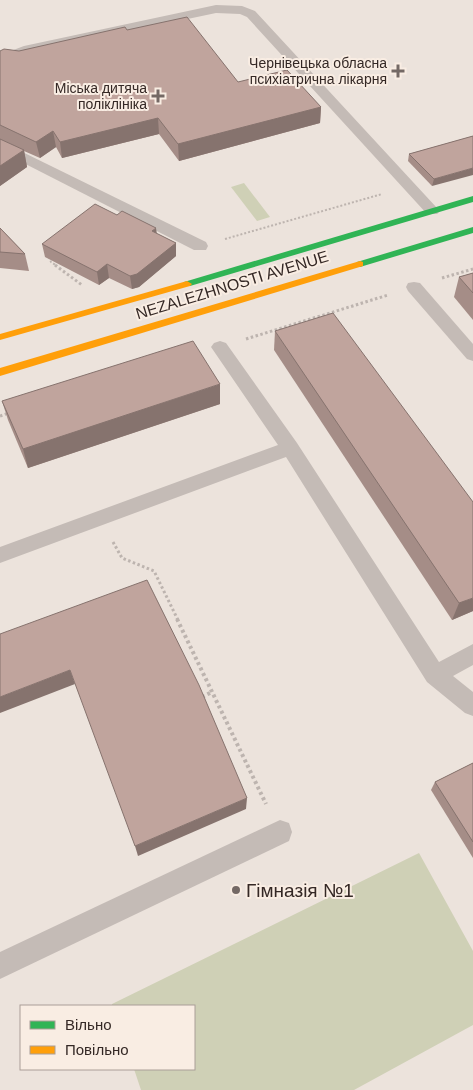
<svg xmlns="http://www.w3.org/2000/svg" width="473" height="1090" font-family="Arial,sans-serif">
	<rect width="100%" height="100%" fill="#ece3dc"/>
	<g fill="#cfd0b6">
		<path d="M244,183L270,217L257,221L231,187Z"/>
		<path d="M419,853L473,951V1025L354,1090H141L134,1069H194V1006H112V1004Z"/>
	</g>
	<g fill="none" stroke-linecap="round" stroke-linejoin="round">
		<g stroke="#bdb4af" stroke-width="2" stroke-dasharray="2 2" stroke-linecap="butt">
			<path d="M225,239L382,194"/>
			<path d="M49,257L51,262L57,266"/>
		</g>
		<g stroke="#bdb4af" stroke-width="3" stroke-dasharray="2.5 2.5" stroke-linecap="butt">
			<path d="M55,265L82,285"/>
			<path d="M442,278L473,269"/>
			<path d="M246,339L388,295"/>
			<path d="M0,416L9,413"/>
			<path d="M113,542L122,558L154,571L178,620"/>
		</g>
		<g stroke="#bdb4af" stroke-width="4" stroke-dasharray="3 3" stroke-linecap="butt">
			<path d="M177,619L266,804"/>
			<path d="M202,697L212,692"/>
		</g>
		<g fill="#c4bbb6" fill-rule="evenodd">
			<path d="M216,5L242,6L255,11L437,208L440,211L437,214H427L247,17L240,14L216,13L31,52L0,63V55L24,46Z"/>
			<path d="M0,141L206,242L208,246L206,250H194L0,151Z"/>
			<path d="M414,282L420,283L473,344V361L467,359L408,291L406,287L408,283Z"/>
			<path d="M220,341L226,343L297,443L439,662L473,644V665L453,676L473,692V716L465,713L427,682L286,457L0,563V547L278,445L211,347L214,343Z"/>
			<path d="M280,820L289,823L292,832L289,841L0,979V952Z"/>
		</g>
		<g fill="#30b455" fill-rule="evenodd">
			<path d="M473,196V202L190,286H184L182,284L184,282Z"/>
			<path d="M473,227V233L360,267L356,264L357,262Z"/>
		</g>
		<g fill="#ff9f0a" fill-rule="evenodd">
			<path d="M360,261L363,262V266L0,376V368Z"/>
			<path d="M187,281L192,284L190,286L0,340V334Z"/>
		</g>
	</g>
	<g fill="#a58d87">
		<path d="M127,30L238,82L321,107L320,123L179,161L159,134L62,158L56,147L40,158L24,151L27,167L0,186V51H19Z"/>
		<path d="M473,136L432,186L408,161L409,154Z"/>
		<path d="M0,228L25,254L29,271L0,268Z"/>
		<path d="M157,234L176,243V256L139,287L132,289L109,278L99,285L45,257L42,244Z"/>
		<path d="M473,273V320L454,297L459,277Z"/>
		<path d="M275,331L473,611L452,620L274,350Z"/>
		<path d="M2,401L220,404L28,468L8,420Z"/>
		<path d="M473,763V858L431,790L435,782Z"/>
	</g>
	<g fill="#86736e">
		<path d="M321,107L320,123L179,161L178,144Z"/>
		<path d="M158,118L159,134L62,158L60,142Z"/>
		<path d="M53,131L56,147L40,158L36,142Z"/>
		<path d="M24,150L27,167L0,186V166Z"/>
		<path d="M473,168V175L432,186L434,179Z"/>
		<path d="M156,228L158,241L152,231Z"/>
		<path d="M176,243V256L139,287L132,289L130,276Z"/>
		<path d="M107,264L109,278L99,285L97,272Z"/>
		<path d="M220,384V404L28,468L23,449Z"/>
		<path d="M473,598V611L452,620L459,603Z"/>
		<path d="M70,670L75,684L0,713V697Z"/>
		<path d="M247,798L246,809L138,856L135,846Z"/>
	</g>
	<g fill="#c0a49d" stroke="#86736e">
		<path d="M187,17L238,82L287,70L321,107L178,144L158,118L60,142L53,131L36,142L0,125V51L4,49L19,51L125,27L127,30Z"/>
		<path d="M473,136V168L434,179L409,154Z"/>
		<path d="M0,139L24,150L0,166Z"/>
		<path d="M95,204L117,215L122,211L156,228L152,231L176,243L137,274L130,276L107,264L97,272L42,244Z"/>
		<path d="M0,228L25,254L0,252Z"/>
		<path d="M473,273V293L459,277Z"/>
		<path d="M333,313L473,502V598L459,603L275,331Z"/>
		<path d="M193,341L220,384L23,449L2,401Z"/>
		<path d="M147,580L199,685L247,798L135,846L70,670L0,697V634Z"/>
		<path d="M473,763V842L435,782Z"/>
	</g>
	<g fill="#746965" stroke="#f9ede3" stroke-width="2">
		<path d="M395.5 63.5h5v5h5v5h-5v5h-5v-5h-5v-5h5z"/>
		<path d="M155.5 88.5h5v5h5v5h-5v5h-5v-5h-5v-5h5z"/>
		<circle cx="236" cy="890" r="5"/>
	</g>
	<g text-anchor="middle" dominant-baseline="central" stroke-width="4" stroke-linejoin="round" paint-order="stroke">
		<g font-size="14" fill="#342825" stroke="#f9ede3" text-anchor="end">
			<text x="387" y="63">Чернівецька обласна<tspan x="387" dy="16">психіатрична лікарня</tspan></text>
			<text x="147" y="88">Міська дитяча<tspan x="147" dy="16">поліклініка</tspan></text>
		</g>
		<g font-size="16" fill="#342825" stroke="#f9ede3">
			<text transform="translate(232 285) rotate(-17)">NEZALEZHNOSTI AVENUE</text>
		</g>
		<g font-size="19" fill="#342825" stroke="#f9ede3" text-anchor="start">
			<text x="246" y="890">Гімназія №1</text>
		</g>
	</g>
	<rect x="20" y="1005" width="175" height="65" fill="#f9ede3" stroke="#aa9e97"/>
	<rect x="30" y="1021" width="25" height="8" fill="#30b455" stroke="#aa9e97"/>
	<text x="65" y="1030" font-size="15" fill="#342825">Вільно</text>
	<rect x="30" y="1046" width="25" height="8" fill="#ff9f0a" stroke="#aa9e97"/>
	<text x="65" y="1055" font-size="15" fill="#342825">Повільно</text>
</svg>
